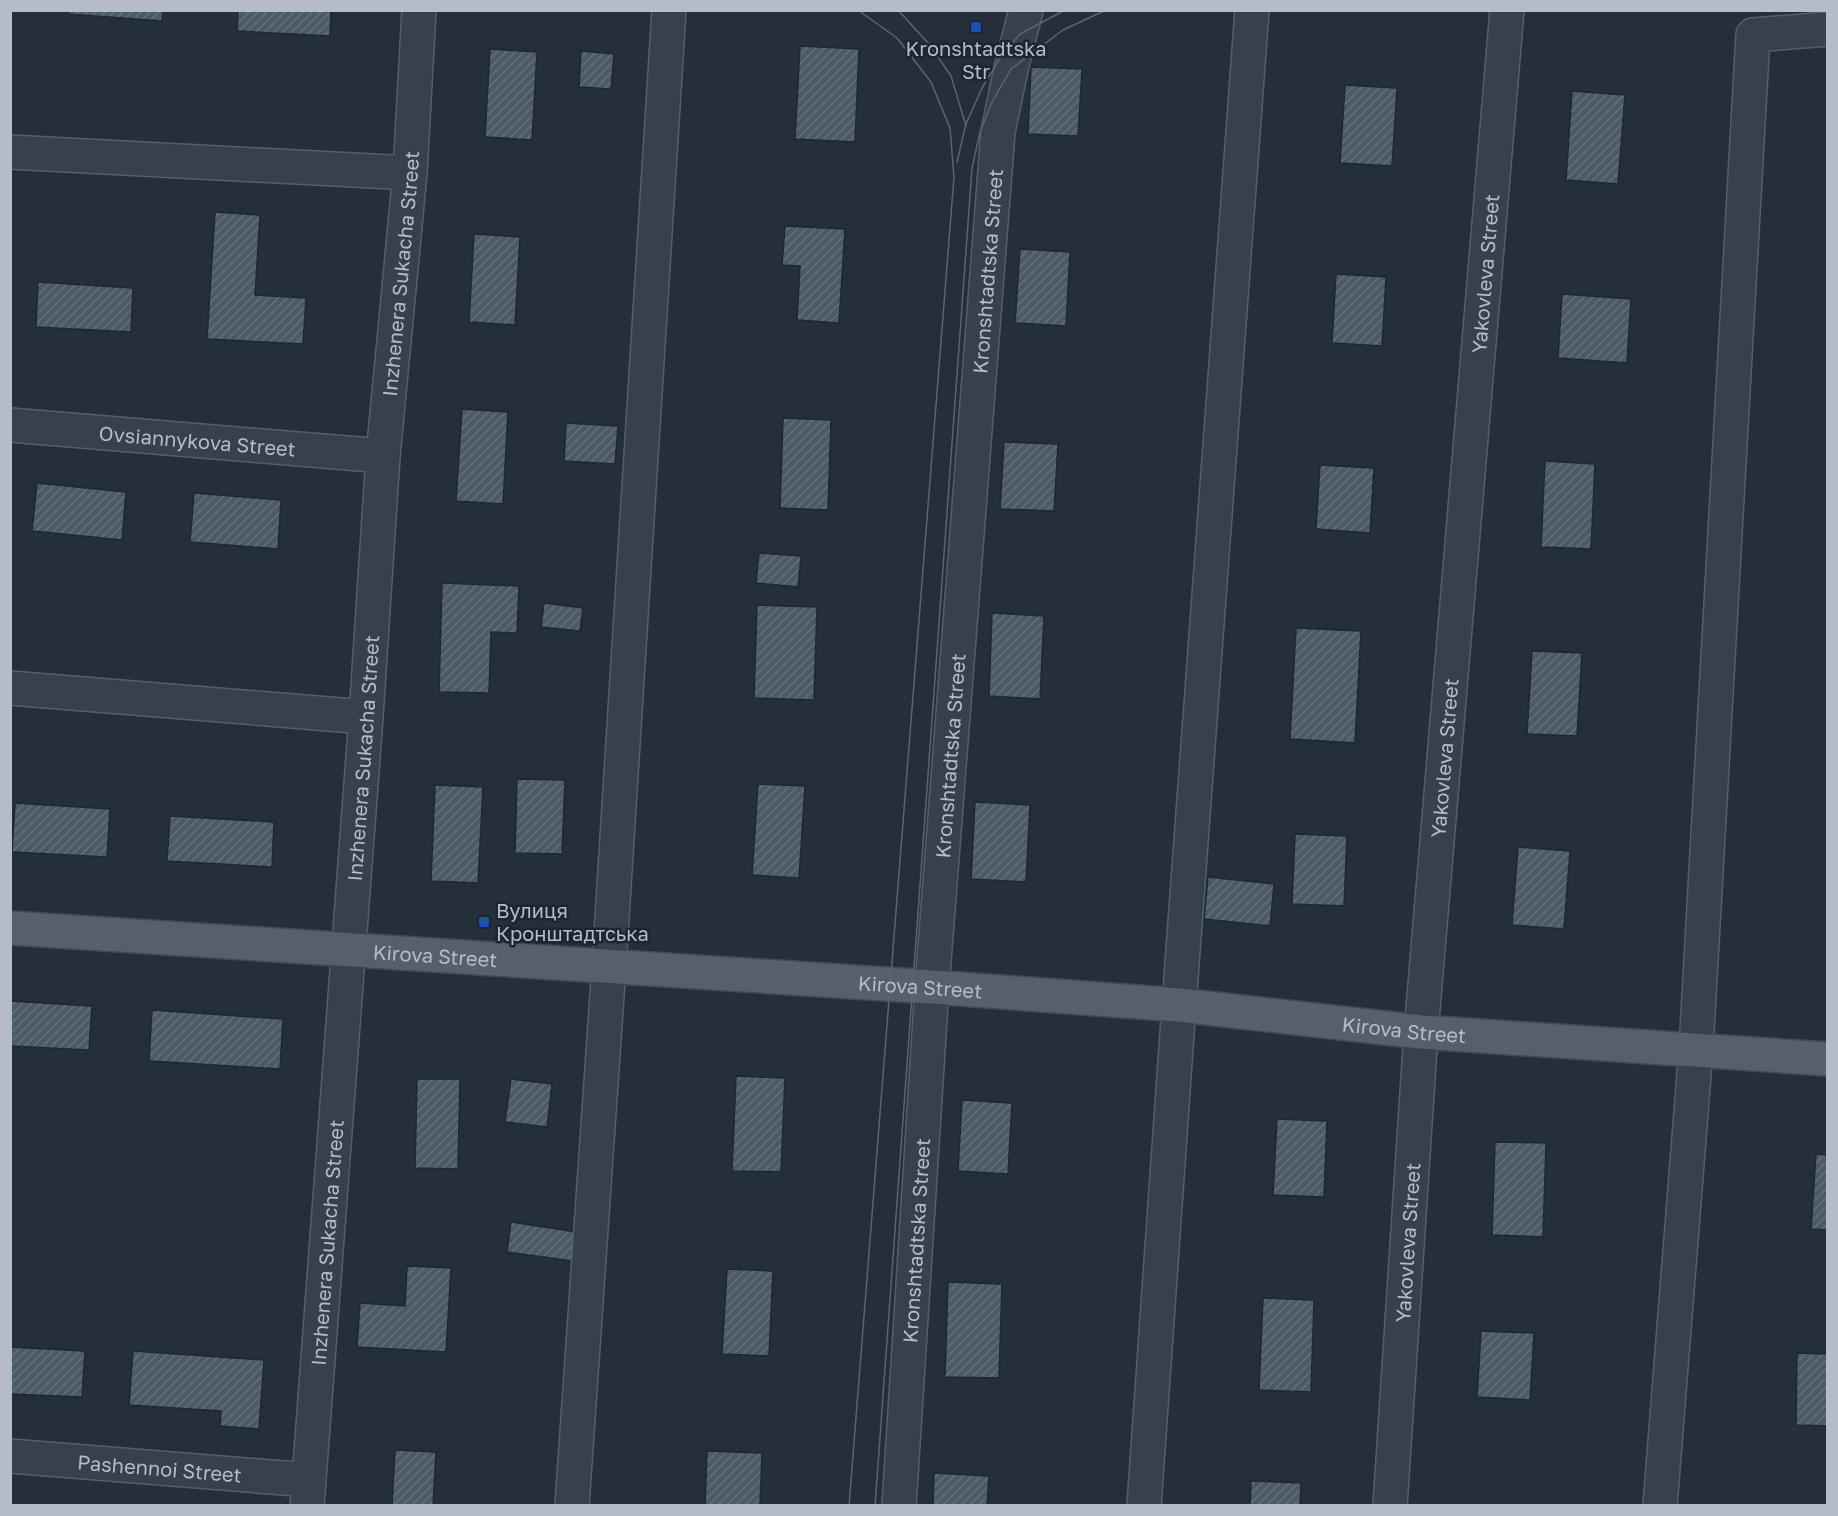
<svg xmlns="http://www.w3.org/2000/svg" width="1838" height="1516" font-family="'Golos Text',sans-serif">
	<defs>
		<pattern id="building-hatch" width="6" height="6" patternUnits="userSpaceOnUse" patternTransform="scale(1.5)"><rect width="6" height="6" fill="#4c5a67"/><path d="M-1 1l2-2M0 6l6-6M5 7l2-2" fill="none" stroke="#63707b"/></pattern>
	</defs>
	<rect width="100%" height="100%" fill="#242f3b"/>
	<g fill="url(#building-hatch)" stroke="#1e2832" stroke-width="1.5">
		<path d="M69,10H163L162,21L68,14Z"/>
		<path d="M238,10H331L330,36L237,31Z"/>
		<path d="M800,46L859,49L855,142L795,139Z"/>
		<path d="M490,49L537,52L532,140L485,137Z"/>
		<path d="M581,51L614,54L611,89L579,87Z"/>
		<path d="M1031,67L1082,69L1078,136L1028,134Z"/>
		<path d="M1345,85L1397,88L1392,166L1340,163Z"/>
		<path d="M1572,91L1625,95L1618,184L1566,180Z"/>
		<path d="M215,212L260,215L255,295L306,298L303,344L207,339Z"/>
		<path d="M785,226L845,229L839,323L797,320L800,266L782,265Z"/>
		<path d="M474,234L520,237L515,325L469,322Z"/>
		<path d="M1020,249L1070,252L1066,326L1015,323Z"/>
		<path d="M1336,274L1386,277L1382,346L1332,343Z"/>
		<path d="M38,282L133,288L131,332L36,327Z"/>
		<path d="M1562,294L1631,299L1627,363L1558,358Z"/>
		<path d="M462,409L508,412L503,504L456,501Z"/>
		<path d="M783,418L831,420L828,510L780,508Z"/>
		<path d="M566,423L618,426L615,464L564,461Z"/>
		<path d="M1004,442L1058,444L1054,511L1000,509Z"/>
		<path d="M1545,461L1595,464L1591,549L1541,547Z"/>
		<path d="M1320,465L1374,468L1370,533L1316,529Z"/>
		<path d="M37,483L126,492L122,540L32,531Z"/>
		<path d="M194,493L281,500L278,549L190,542Z"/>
		<path d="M759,553L801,556L798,587L756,583Z"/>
		<path d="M442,583L519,586L517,633L491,632L489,693L439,692Z"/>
		<path d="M544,603L583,608L580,631L541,627Z"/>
		<path d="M757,605L817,607L814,700L754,698Z"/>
		<path d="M992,613L1044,616L1040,699L989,696Z"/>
		<path d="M1296,628L1361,631L1355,743L1290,739Z"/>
		<path d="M1532,651L1582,653L1577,736L1527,734Z"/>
		<path d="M517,779L565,780L562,854L515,853Z"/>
		<path d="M758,784L805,786L799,878L752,875Z"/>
		<path d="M435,785L483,787L478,883L431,881Z"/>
		<path d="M975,802L1030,805L1026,882L971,879Z"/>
		<path d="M15,803L110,809L107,857L12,852Z"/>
		<path d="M170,816L274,822L272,867L167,861Z"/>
		<path d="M1295,834L1347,836L1344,906L1292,904Z"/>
		<path d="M1518,847L1570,851L1564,929L1512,925Z"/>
		<path d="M1208,877L1274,884L1270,926L1204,919Z"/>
		<path d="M10,1001L92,1006L89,1050L10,1046Z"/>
		<path d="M152,1010L283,1019L280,1069L149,1061Z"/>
		<path d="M736,1076L785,1078L781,1172L732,1171Z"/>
		<path d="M417,1079H460L458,1169L415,1168Z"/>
		<path d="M511,1079L552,1084L547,1127L505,1122Z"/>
		<path d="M962,1100L1012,1103L1008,1174L958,1171Z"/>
		<path d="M1277,1119L1327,1121L1324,1197L1273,1195Z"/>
		<path d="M1495,1142L1546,1143L1543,1237L1492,1235Z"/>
		<path d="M1816,1154L1828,1155V1230L1811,1229Z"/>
		<path d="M511,1222L577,1232L573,1261L507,1252Z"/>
		<path d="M407,1266L451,1268L446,1352L357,1347L360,1303L405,1306Z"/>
		<path d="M727,1269L773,1271L769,1356L722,1354Z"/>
		<path d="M948,1282L1002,1284L999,1378L945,1377Z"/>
		<path d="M1263,1298L1314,1300L1311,1392L1259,1390Z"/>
		<path d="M1481,1331L1534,1333L1530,1400L1477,1397Z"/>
		<path d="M10,1347L85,1351L82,1397L10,1394Z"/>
		<path d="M133,1351L264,1360L259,1429L220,1426L221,1411L129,1405Z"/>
		<path d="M1797,1353L1828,1354V1426L1796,1425Z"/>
		<path d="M395,1450L436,1452L433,1506H392Z"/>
		<path d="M707,1451L762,1453L760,1506H705Z"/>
		<path d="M934,1473L989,1476L987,1506H933Z"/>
		<path d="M1251,1481L1301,1483L1300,1506H1250Z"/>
	</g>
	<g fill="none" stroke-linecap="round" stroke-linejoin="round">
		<g stroke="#555f69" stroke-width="36">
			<g id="minor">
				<path d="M10,152L410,173"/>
				<path id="s1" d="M10,425L383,456"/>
				<path d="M10,688L366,717"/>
				<path id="s2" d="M10,1456L309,1480"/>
				<path id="s3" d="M307,1506L366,717L383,456L410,173L419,10"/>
				<path d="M572,1506L609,966L669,10"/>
				<path id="s4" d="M899,1506L932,987L998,132L1011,69L1026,10"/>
				<path d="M1144,1506L1179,1005L1252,10"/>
				<path id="s5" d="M1390,1506L1421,1032L1507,10"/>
				<path d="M1660,1506L1696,1049L1753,35L1828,29"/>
			</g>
		</g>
		<g stroke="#404a54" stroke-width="36">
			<g id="major">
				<path id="s6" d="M10,928L932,987L1179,1005L1421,1032L1828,1059"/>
			</g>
		</g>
		<use href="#minor" stroke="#37414b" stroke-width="33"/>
		<use href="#major" stroke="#55606b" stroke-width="33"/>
		<g stroke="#596572" stroke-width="1.5">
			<path d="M898,10L929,44L951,76L966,126"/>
			<path d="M1800,10L1828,12"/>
			<path d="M957,162L966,124L982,88L1000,58L1020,34L1065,10"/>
			<path d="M849,1506L954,177L950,128L931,82L897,38L858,10"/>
			<path d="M875,1506L972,168L980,132L992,102L1011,69L1063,30L1106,10"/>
		</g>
	</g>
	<g fill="#1a4fb4" stroke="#1d2630" stroke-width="2">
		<rect x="970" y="21" width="12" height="12" rx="3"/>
		<rect x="478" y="916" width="12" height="12" rx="3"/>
	</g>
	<g text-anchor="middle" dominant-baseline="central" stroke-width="5" stroke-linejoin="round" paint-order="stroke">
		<g font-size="20" fill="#b3bcc7" stroke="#1d2630">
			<text x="976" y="48">Kronshtadtska<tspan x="976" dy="23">Str</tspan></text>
			<text x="496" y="910" text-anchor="start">Вулиця<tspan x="496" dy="23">Кронштадтська</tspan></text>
		</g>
		<g font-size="20" fill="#b3bcc7" stroke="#1d2630">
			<text stroke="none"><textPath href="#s4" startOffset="1238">Kronshtadtska Street</textPath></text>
			<text stroke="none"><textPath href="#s3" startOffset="1236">Inzhenera Sukacha Street</textPath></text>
			<text stroke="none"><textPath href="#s5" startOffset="1236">Yakovleva Street</textPath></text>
			<text stroke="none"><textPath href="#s1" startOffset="188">Ovsiannykova Street</textPath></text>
			<text stroke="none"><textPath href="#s4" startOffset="752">Kronshtadtska Street</textPath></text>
			<text stroke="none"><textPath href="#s3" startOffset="750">Inzhenera Sukacha Street</textPath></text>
			<text stroke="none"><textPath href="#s5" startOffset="750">Yakovleva Street</textPath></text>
			<text stroke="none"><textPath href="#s6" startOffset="426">Kirova Street</textPath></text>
			<text stroke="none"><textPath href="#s6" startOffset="912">Kirova Street</textPath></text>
			<text stroke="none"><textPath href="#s6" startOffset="1398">Kirova Street</textPath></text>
			<text stroke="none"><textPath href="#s4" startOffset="266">Kronshtadtska Street</textPath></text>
			<text stroke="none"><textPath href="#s5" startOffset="264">Yakovleva Street</textPath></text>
			<text stroke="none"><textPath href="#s3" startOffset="264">Inzhenera Sukacha Street</textPath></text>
			<text stroke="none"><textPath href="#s2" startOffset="150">Pashennoi Street</textPath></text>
		</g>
	</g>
	<rect width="1838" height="1516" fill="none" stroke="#b3bcc7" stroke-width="24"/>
</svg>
